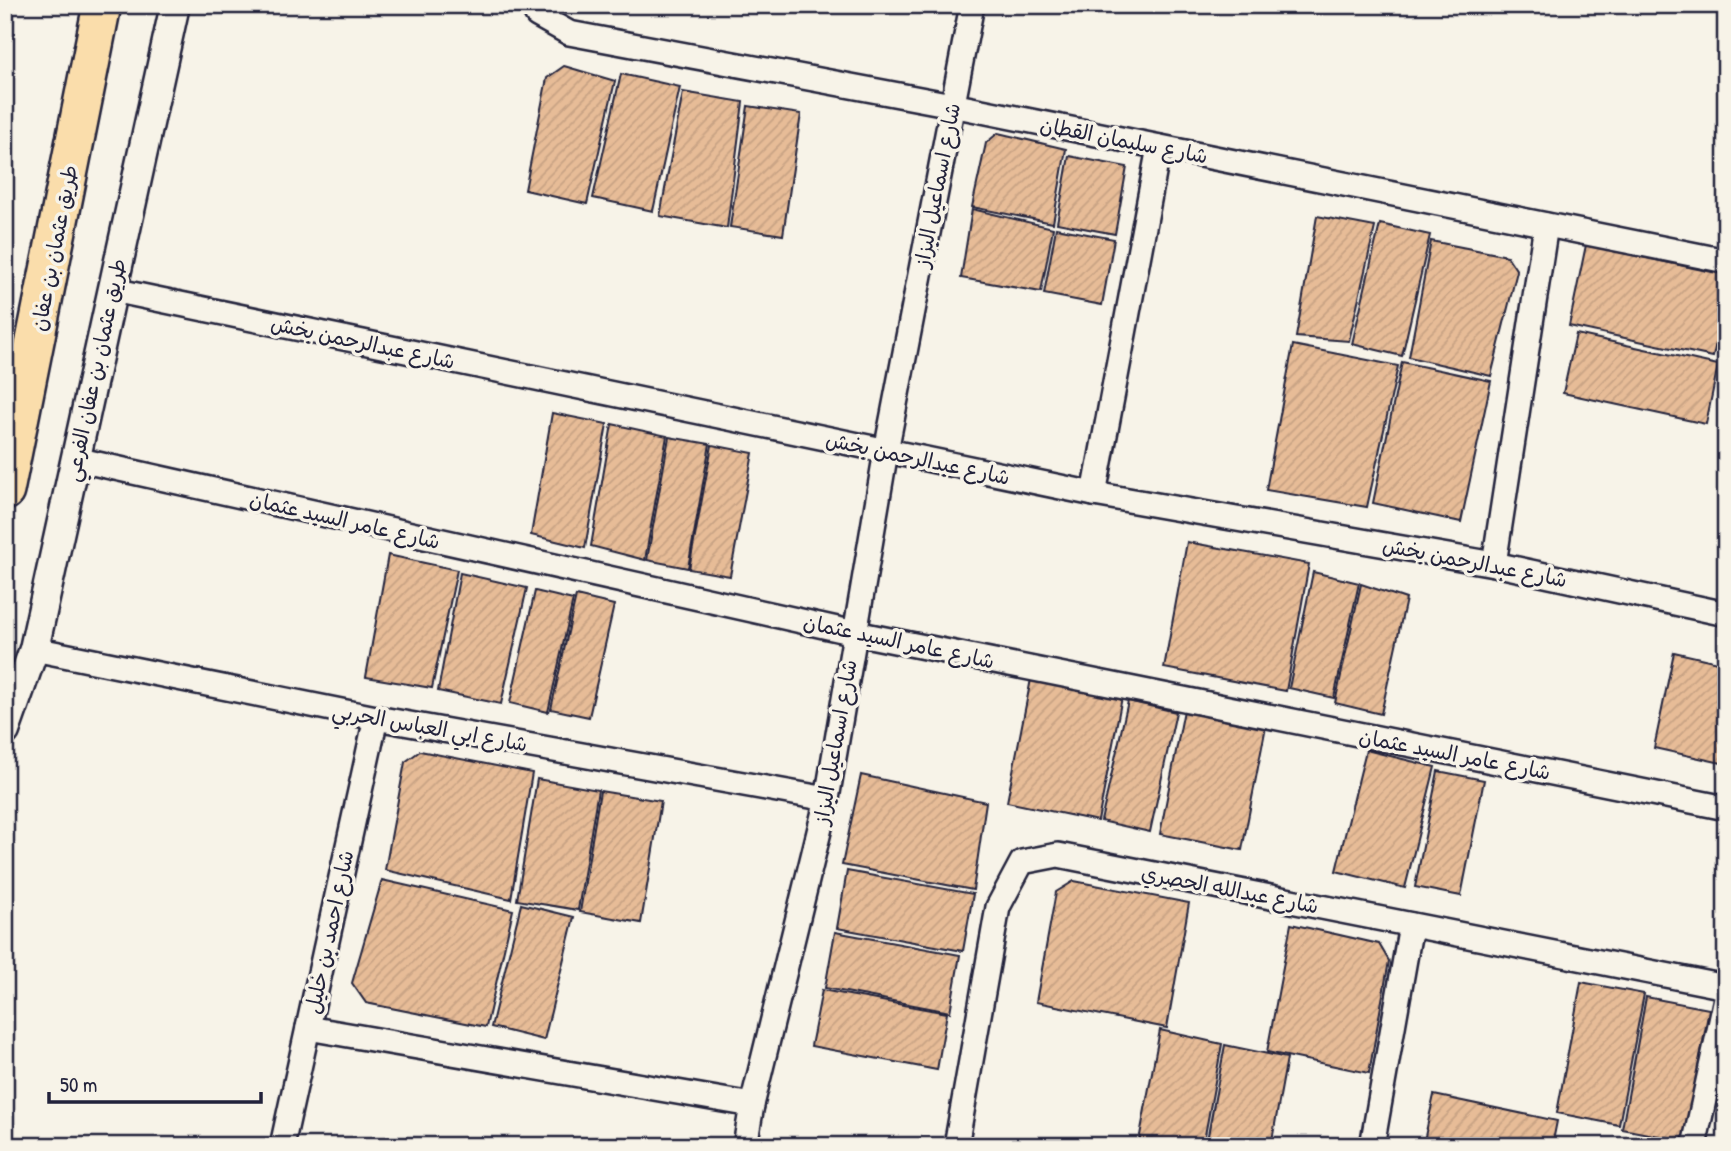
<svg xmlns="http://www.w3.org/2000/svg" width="1731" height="1151" font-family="'Patrick Hand','Playpen Sans Arabic',sans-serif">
	<defs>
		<pattern id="building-hatch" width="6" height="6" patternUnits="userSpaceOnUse" patternTransform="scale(1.75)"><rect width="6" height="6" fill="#e7bc97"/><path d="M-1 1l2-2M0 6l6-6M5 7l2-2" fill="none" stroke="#c6a183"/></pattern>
	</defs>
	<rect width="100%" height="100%" fill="#f7f3e8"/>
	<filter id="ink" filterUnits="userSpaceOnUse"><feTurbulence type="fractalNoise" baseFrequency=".0143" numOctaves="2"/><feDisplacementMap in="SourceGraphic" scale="14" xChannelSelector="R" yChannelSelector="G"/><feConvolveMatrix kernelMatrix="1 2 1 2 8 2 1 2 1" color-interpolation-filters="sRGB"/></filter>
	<g filter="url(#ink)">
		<g fill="url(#building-hatch)" stroke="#22223b" stroke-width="2">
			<path d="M564,66L615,81L587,204L525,190L547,78Z"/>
			<path d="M621,74L680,87L653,211L593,198Z"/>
			<path d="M683,92L743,102L727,228L660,216Z"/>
			<path d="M748,106L801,114L783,235L730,227Z"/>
			<path d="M998,133L1066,149L1053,223L972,207L986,143Z"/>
			<path d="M1069,156L1127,167L1115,234L1057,223Z"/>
			<path d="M972,209L1053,228L1041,292L961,278Z"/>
			<path d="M1317,216L1375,227L1349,341L1296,337Z"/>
			<path d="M1380,224L1430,235L1402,356L1352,344Z"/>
			<path d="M1056,228L1114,239L1102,305L1044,294Z"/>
			<path d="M1431,241L1507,256L1517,271L1491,376L1409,357Z"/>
			<path d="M1586,245L1726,275V294L1713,357L1569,326Z"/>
			<path d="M1576,334L1718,365L1706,424L1563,393Z"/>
			<path d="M1293,345L1398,366L1367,507L1266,490Z"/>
			<path d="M1402,362L1491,381L1461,522L1373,503Z"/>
			<path d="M552,413L607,424L585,548L531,535Z"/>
			<path d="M612,424L667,436L645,560L591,546Z"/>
			<path d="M669,437L710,444L688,568L647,560Z"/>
			<path d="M712,445L753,453L730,576L689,569Z"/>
			<path d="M1187,542L1309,564L1286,691L1164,668Z"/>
			<path d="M388,555L457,570L432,688L366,677Z"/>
			<path d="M1313,572L1359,583L1334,698L1289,688Z"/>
			<path d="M460,573L527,588L501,704L438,691Z"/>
			<path d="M1361,584L1406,599L1381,714L1335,703Z"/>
			<path d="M535,591L573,600L548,712L510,703Z"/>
			<path d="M576,596L614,605L589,717L551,709Z"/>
			<path d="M1674,652L1726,664V764L1654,748Z"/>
			<path d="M1031,679L1122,697L1098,821L1007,802Z"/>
			<path d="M1128,701L1176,712L1150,832L1101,821Z"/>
			<path d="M1184,710L1266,726L1242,850L1160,834Z"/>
			<path d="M1366,750L1435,767L1405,888L1336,871Z"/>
			<path d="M420,751L532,773L511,899L385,870L405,762Z"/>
			<path d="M1438,771L1484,780L1461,896L1415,887Z"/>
			<path d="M861,775L986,802L973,890L842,865Z"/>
			<path d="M537,779L598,790L578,910L517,900Z"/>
			<path d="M600,791L661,801L641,923L580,912Z"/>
			<path d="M847,871L973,894L963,951L837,928Z"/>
			<path d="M382,880L513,910L486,1027L366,1003L352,983Z"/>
			<path d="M1074,881L1189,903L1167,1028L1036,1002L1056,892Z"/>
			<path d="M521,904L574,917L544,1040L491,1027Z"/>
			<path d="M1291,924L1379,944L1389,961L1369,1073L1267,1052Z"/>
			<path d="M835,932L960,955L950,1012L825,988Z"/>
			<path d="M1581,982L1644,994L1619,1125L1557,1113Z"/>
			<path d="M822,990L947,1013L937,1070L811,1046Z"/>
			<path d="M1646,997L1709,1009L1685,1141L1622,1129Z"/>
			<path d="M1160,1030L1222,1044L1203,1146H1138Z"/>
			<path d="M1225,1045L1287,1058L1271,1146H1206Z"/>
			<path d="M1434,1095L1557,1121L1552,1146H1447L1424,1141Z"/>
		</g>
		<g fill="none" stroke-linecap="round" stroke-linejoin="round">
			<g stroke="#22223b" stroke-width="28">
				<g id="minor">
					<path d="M532,5L537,15L569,33L952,105L1726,261"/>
					<path d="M113,290L1094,494L1494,564L1726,614"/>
					<path d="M75,459L855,633L1726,808"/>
					<path d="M1094,494L1159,147"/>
					<path d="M1494,564L1546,225"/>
					<path d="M34,649L376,718L827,799"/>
					<path d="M308,1028L752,1105"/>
					<path d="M282,1146L376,718"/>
					<path d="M745,1146L752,1105L827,799L886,451L972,5"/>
					<path d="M956,1146L998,907L1022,862L1058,855L1726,987"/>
					<path d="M1372,1146L1411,925"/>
					<path d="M1694,1146L1726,998"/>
				</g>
			</g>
			<g stroke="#22223b" stroke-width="33">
				<path id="tertiary" d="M5,731L34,649L175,5"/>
			</g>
			<g stroke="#22223b" stroke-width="42">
				<path id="primary" d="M5,491L102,5"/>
			</g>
			<use href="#minor" stroke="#f7f3e8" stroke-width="23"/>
			<use href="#tertiary" stroke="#f7f3e8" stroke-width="28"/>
			<use href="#primary" stroke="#faddab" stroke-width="37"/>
		</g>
	</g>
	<g text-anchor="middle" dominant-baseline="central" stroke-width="7" stroke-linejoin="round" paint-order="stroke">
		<g font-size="21" fill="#22223b" stroke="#f7f3e8">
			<text transform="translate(1124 140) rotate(11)">شارع سليمان القطان</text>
			<text transform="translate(937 185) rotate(-79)">شارع اسماعيل البزاز</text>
			<text transform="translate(54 248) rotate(-79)">طريق عثمان بن عفان</text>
			<text transform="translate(363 342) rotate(12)">شارع عبدالرحمن بخش</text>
			<text transform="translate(95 370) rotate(-78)">طريق عثمان بن عفان الفرعي</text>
			<text transform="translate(918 458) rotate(12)">شارع عبدالرحمن بخش</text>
			<text transform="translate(345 520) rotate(13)">شارع عامر السيد عثمان</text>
			<text transform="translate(1475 562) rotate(11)">شارع عبدالرحمن بخش</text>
			<text transform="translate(899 641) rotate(12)">شارع عامر السيد عثمان</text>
			<text transform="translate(430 727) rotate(10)">شارع ابي العباس الحربي</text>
			<text transform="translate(835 742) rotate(-80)">شارع اسماعيل البزاز</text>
			<text transform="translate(1455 754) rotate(11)">شارع عامر السيد عثمان</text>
			<text transform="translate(1230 889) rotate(11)">شارع عبدالله الحصري</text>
			<text transform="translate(329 932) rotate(-78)">شارع احمد بن خليل</text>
		</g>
	</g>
	<rect width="1731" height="1151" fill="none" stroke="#f7f3e8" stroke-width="28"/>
	<rect x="14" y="14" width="1703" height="1123" fill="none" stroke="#22223b" stroke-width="2.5" filter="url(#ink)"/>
	<path d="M49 1092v10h212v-10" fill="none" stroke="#22223b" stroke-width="3.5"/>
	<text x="60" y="1092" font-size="21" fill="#22223b" stroke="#f7f3e8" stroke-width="5" paint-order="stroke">50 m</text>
</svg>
